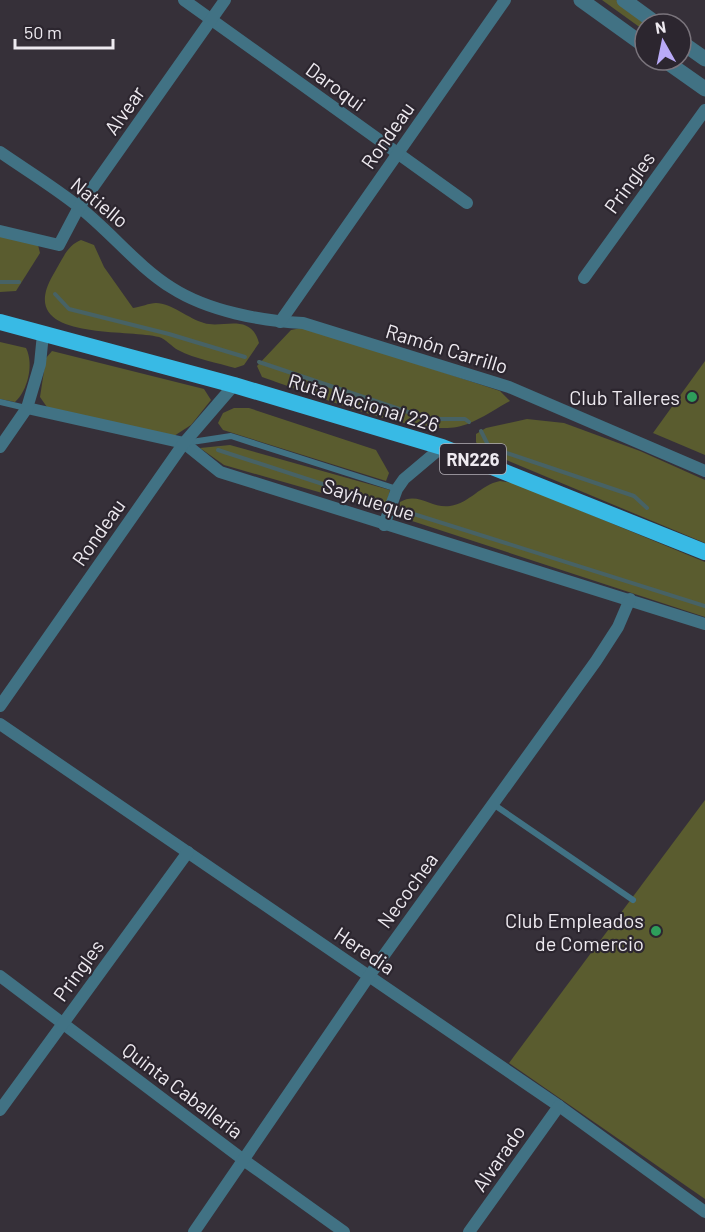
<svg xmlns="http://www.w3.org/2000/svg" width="705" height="1232" font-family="Barlow,sans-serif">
	<rect width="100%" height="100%" fill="#363039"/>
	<g fill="#5a5c2f">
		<path d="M602,0H616L650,24H645V31Z"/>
		<path d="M0,236L38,245L40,253L16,291L0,292Z"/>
		<path d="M81,240L94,245L104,267L133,308C141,307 149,303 156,303C171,303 189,319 204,323C222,329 251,312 259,343L244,365L235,368C218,363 195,359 178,350C172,347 166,339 159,337C126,328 14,342 53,275C61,262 67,245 81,240Z"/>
		<path d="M306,327L500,391L510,401C495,409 474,424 457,427C410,435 310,393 262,377L257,366L291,330Z"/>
		<path d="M0,342L26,348C34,364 28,390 15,402L0,399Z"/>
		<path d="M52,351L204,389L211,400L191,425L174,436L49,410L40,397L46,358Z"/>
		<path d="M705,361V455L653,433Z"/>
		<path d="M234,408H249L376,450L389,473L386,481L223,430L218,423L223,413Z"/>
		<path d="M527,419L564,423L640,451L705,480V543L480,449L476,442V434L486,428Z"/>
		<path d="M230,445L390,490L385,511L224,465L200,448Z"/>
		<path d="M500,481L514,483L705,562V617L409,520L399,514L400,502C418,491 432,509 450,506C470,503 480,485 500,481Z"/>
		<path d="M705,800V1199L509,1063Z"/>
	</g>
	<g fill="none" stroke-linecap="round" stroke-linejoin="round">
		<g stroke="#476265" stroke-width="4">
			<path d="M0,282H19"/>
			<path d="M55,294L69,309L169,334L245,357"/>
			<path d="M259,362L429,419H465L469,422"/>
			<path d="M481,431L489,447L634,496L647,508"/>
			<path d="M218,450L384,504"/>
			<path d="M398,509L705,606"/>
		</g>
		<g stroke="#417284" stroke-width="6">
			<path d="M0,402L26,408"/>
			<path d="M185,443L231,436L397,489"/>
			<path d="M493,804L633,900"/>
		</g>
		<g stroke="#417284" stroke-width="12">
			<path d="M184,0L467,203"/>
			<path d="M0,152C26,170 54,187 79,207C111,232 138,267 172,288C208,311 261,321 303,323L509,387L705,471"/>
			<path d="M0,231L59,245L79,207L225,0"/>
			<path d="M584,278L705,110"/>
			<path d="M280,322L505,0"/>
			<path d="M27,408L184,443L220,472L705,624"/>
			<path d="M0,447L27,408L40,364L43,334"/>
			<path d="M384,525L397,489L404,479L442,447"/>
			<path d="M0,706L184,443L234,385"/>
			<path d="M0,724L559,1106L705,1212"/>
			<path d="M0,976L245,1161L344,1232"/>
			<path d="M0,1110L188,852"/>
			<path d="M194,1232L369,976L596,661L618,627L630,599"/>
			<path d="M469,1232L559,1106"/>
		</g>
		<g stroke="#417284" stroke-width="15">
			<path d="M581,0L645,46"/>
			<path d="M624,0L657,24"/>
			<path d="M681,42L705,59"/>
			<path d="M664,60L705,89"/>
		</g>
		<path stroke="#38bae5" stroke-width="16" d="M0,322L234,385L442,447L705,552"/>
	</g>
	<g fill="#2e9e5b" stroke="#2c262f" stroke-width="2">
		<circle cx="692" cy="397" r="6"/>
		<circle cx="656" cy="931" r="6"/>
	</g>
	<g text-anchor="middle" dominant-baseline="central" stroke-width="4.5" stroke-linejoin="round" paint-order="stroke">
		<rect fill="#2c262f" stroke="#b4afb6" stroke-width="1.5" x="440" y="444" width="66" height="30" rx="4.5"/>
		<g font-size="18" font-weight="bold" fill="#eeeaf0">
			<text x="473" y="459">RN226</text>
		</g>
		<g font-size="20" fill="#eeeaf0" stroke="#2c262f">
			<text transform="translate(336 86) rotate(36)">Daroqui</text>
			<text transform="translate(124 110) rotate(-55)">Alvear</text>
			<text transform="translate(387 135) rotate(-55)">Rondeau</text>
			<text transform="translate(629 182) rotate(-54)">Pringles</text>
			<text transform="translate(100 202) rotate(39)">Natiello</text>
			<text transform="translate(447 348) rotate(17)">Ramón Carrillo</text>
			<text transform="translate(364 402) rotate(17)">Ruta Nacional 226</text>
			<text transform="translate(369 499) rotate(18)">Sayhueque</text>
			<text transform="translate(98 532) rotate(-55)">Rondeau</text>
			<text transform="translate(407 890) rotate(-54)">Necochea</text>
			<text transform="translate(365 950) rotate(34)">Heredia</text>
			<text transform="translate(78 970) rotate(-54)">Pringles</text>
			<text transform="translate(183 1090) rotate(37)">Quinta Caballería</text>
			<text transform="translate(498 1158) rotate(-55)">Alvarado</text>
		</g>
		<g font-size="20" fill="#eeeaf0" stroke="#2c262f" text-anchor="end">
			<text x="680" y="397">Club Talleres</text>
			<text x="644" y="920">Club Empleados<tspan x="644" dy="23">de Comercio</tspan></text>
		</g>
	</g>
	<g transform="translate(663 42) rotate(351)"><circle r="28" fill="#2c262f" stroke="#7a747c" stroke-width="1.5"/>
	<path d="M0-4.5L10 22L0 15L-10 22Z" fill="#b9aaf7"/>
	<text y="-9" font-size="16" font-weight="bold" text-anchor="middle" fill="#eeeaf0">N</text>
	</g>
	<path d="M15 39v9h98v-9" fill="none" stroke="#eeeaf0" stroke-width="3"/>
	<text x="24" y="39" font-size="18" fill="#eeeaf0" stroke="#2c262f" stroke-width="4.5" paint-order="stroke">50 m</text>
</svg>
